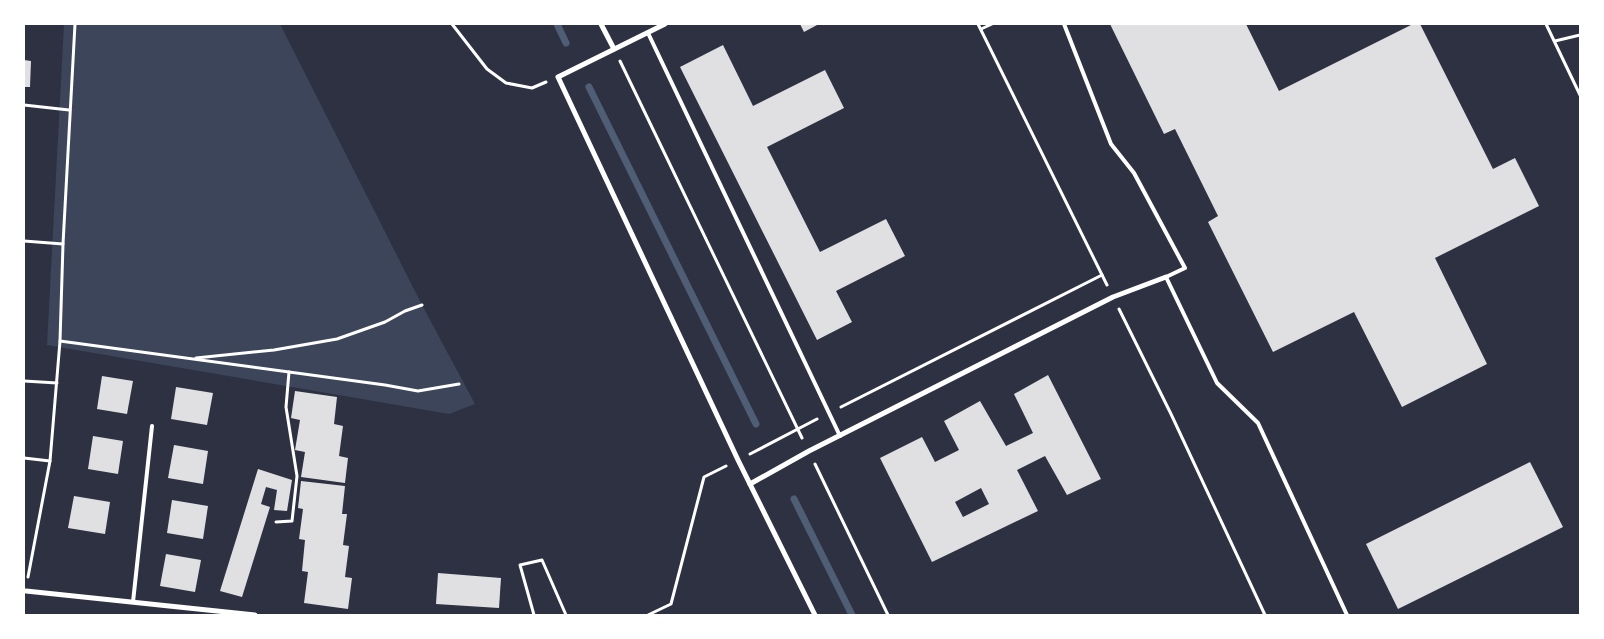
<svg xmlns="http://www.w3.org/2000/svg" width="1604" height="639" font-family="Rubik,sans-serif">
	<rect width="100%" height="100%" fill="#2d3142"/>
	<path fill="#3c4559" d="M64,24H280L422,305L475,404L449,414L47,345Z"/>
	<g fill="none" stroke-linecap="round" stroke-linejoin="round">
		<g stroke="#4f5d75" stroke-width="7">
			<path d="M557,24L566,43"/>
			<path d="M589,87L756,424"/>
			<path d="M794,499L852,615"/>
		</g>
	</g>
	<g fill="#e0e0e3" fill-rule="evenodd">
		<path d="M800,24H819L804,32Z"/>
		<path d="M1110,24H1246L1279,91L1413,24H1420L1493,169L1515,158L1539,206L1435,258L1487,364L1402,407L1354,312L1273,352L1208,222L1218,216L1175,129L1164,134Z"/>
		<path d="M723,45L753,106L825,70L844,108L767,147L820,252L886,219L905,256L836,291L852,322L817,340L680,67Z"/>
		<path d="M24,60L31,61L30,87H24Z"/>
		<path d="M1048,375L1101,479L1067,495L1045,456L1017,470L1038,511L932,562L880,458L922,437L935,462L959,450L944,421L980,401L1006,446L1033,433L1014,394ZM981,488L989,504L963,517L955,502Z"/>
		<path d="M102,376L133,381L127,414L97,409Z"/>
		<path d="M176,387L213,393L207,425L171,419Z"/>
		<path d="M295,391L337,397L334,424L343,426L339,456L348,458L345,483L301,477L305,452L295,450L300,420L291,418Z"/>
		<path d="M93,436L123,441L118,474L88,469Z"/>
		<path d="M174,445L208,451L203,484L168,478Z"/>
		<path d="M1530,462L1563,527L1398,609L1366,544Z"/>
		<path d="M258,469L292,480L287,511L274,510L277,490L266,487L261,504L270,507L242,597L220,591Z"/>
		<path d="M301,481L345,486L342,514H347L343,545L349,546L345,577L352,578L348,609L304,603L308,572L302,571L305,540L299,539L303,509L298,508Z"/>
		<path d="M74,496L110,502L105,534L68,528Z"/>
		<path d="M172,500L208,506L203,539L167,533Z"/>
		<path d="M166,554L201,560L195,592L160,586Z"/>
		<path d="M438,573L501,578L499,608L436,604Z"/>
	</g>
	<g fill="none" stroke-linecap="round" stroke-linejoin="round">
		<g stroke="#fff" stroke-width="3">
			<path d="M452,24L487,69L506,83L532,88L546,82"/>
			<path d="M978,24L1107,285"/>
			<path d="M1546,24L1580,95"/>
			<path d="M981,29L992,24"/>
			<path d="M1555,41L1580,35"/>
			<path d="M620,61L802,438"/>
			<path d="M24,105L69,110"/>
			<path d="M24,241L63,244"/>
			<path d="M1119,309L1171,414L1265,615"/>
			<path d="M60,341L385,385L418,391L459,384"/>
			<path d="M196,358L274,350L337,339L385,322L405,311L422,305"/>
			<path d="M24,381L57,383"/>
			<path d="M841,407L1102,275"/>
			<path d="M750,454L817,419"/>
			<path d="M24,458L50,461"/>
			<path d="M815,464L888,615"/>
			<path d="M276,522L292,521L297,476L286,407L289,372"/>
			<path d="M28,577L50,461L60,341L63,244L75,24"/>
			<path d="M534,615L520,565L542,560L566,615"/>
			<path d="M648,615L671,604L704,477L726,466"/>
		</g>
		<g stroke="#fff" stroke-width="4">
			<path d="M1064,24L1111,144L1134,173L1185,268L1166,277L1217,383L1258,423L1347,615"/>
			<path d="M648,33L840,436"/>
			<path d="M133,602L152,426"/>
		</g>
		<g stroke="#fff" stroke-width="5">
			<path d="M601,24L614,49"/>
			<path d="M665,24L558,77L738,460L815,615"/>
			<path d="M750,484L809,451L1113,297L1166,277"/>
			<path d="M26,591L255,615"/>
		</g>
	</g>
	<rect width="1604" height="639" fill="none" stroke="#ffffff" stroke-width="50"/>
</svg>
